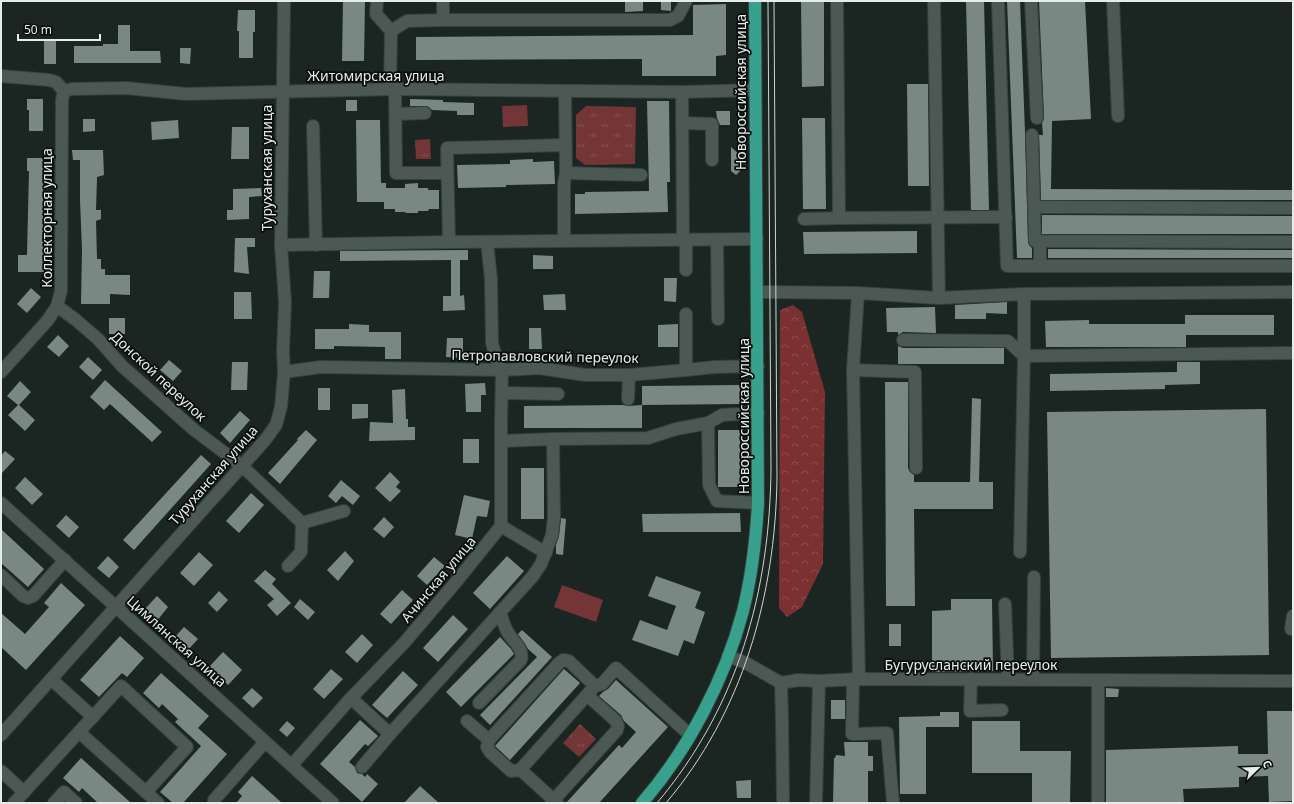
<svg xmlns="http://www.w3.org/2000/svg" width="1294" height="804" font-family="'Noto Sans',sans-serif">
	<defs>
		<pattern id="forest-crowns" width="20" height="18" patternUnits="userSpaceOnUse"><rect width="20" height="18" fill="#7b3031"/><path d="M2 6a3 3 0 1 1 6 0M12 15a3 3 0 1 1 6 0" fill="none" stroke="#8e4e4f"/></pattern>
		<pattern id="park-tufts" width="24" height="20" patternUnits="userSpaceOnUse"><rect width="24" height="20" fill="#733535"/><path d="M3 7l-1-3M5 7V3M7 7l1-3M15 17l-1-3M17 17v-4M19 17l1-3" fill="none" stroke="#875252"/></pattern>
	</defs>
	<rect width="100%" height="100%" fill="#1b2623"/>
	<path fill="url(#forest-crowns)" d="M793,305L802,312L825,392L823,564L802,607L787,617L779,608L780,310Z"/>
	<g fill="url(#park-tufts)">
		<path d="M586,106L636,107L635,164L585,165L576,158V115Z"/>
		<path d="M430,139L431,159H416L415,140Z"/>
		<path d="M580,724L596,739L579,757L563,743Z"/>
	</g>
	<g fill="#733535">
		<path d="M527,105L528,126L503,127L502,106Z"/>
		<path d="M562,585L603,600L596,622L554,607Z"/>
	</g>
	<g fill="#7a8884">
		<path d="M343,1H365L364,61H342Z"/>
		<path d="M625,1H643V11L625,12Z"/>
		<path d="M661,1H671V11L661,10Z"/>
		<path d="M801,1H824V86L802,87Z"/>
		<path d="M966,1H984L989,210H971Z"/>
		<path d="M1007,1H1020L1025,132L1028,241L1029,245L1032,248V258H1017Z"/>
		<path d="M1039,1H1085L1091,119L1052,121L1051,189L1293,190V200H1041L1039,135H1043L1042,123L1044,118Z"/>
		<path d="M726,4V55L716,56V76H642V59L416,60V37L693,35V5Z"/>
		<path d="M238,10H255V32H253V58H239V31H237Z"/>
		<path d="M118,25H130V51H160L161,63H74V46H103V44H118Z"/>
		<rect x="44" y="41" width="12" height="23"/>
		<path d="M180,48H191L190,64L180,63Z"/>
		<path d="M907,84H928L929,186H908Z"/>
		<path d="M27,99H43V131H29V110H27Z"/>
		<path d="M410,99L443,100V102L474,103V115H457V111L432,110L429,107L425,106H410Z"/>
		<rect x="346" y="100" width="11" height="11"/>
		<path d="M647,101H669L670,182H667L668,212L575,214V194H585V192L649,191Z"/>
		<path d="M716,111H730V125H720L717,118Z"/>
		<path d="M802,118H825L826,209H803Z"/>
		<path d="M83,119H95V131L83,132Z"/>
		<path d="M178,120L179,138L152,140L151,122Z"/>
		<path d="M356,120H380L381,183H386V188H405V184L418,183V188H428V190H439V209H429L428,211H418V213H405L406,212H395V209H384V202H357Z"/>
		<path d="M232,127H249V159H231Z"/>
		<path d="M731,147L741,156V170L736,175L731,171Z"/>
		<path d="M72,150H103L104,175L97,177L96,210H101V219L96,221L97,259H101V269H105V275H130V295L110,294V304H81L82,250L80,200V160H73Z"/>
		<path d="M27,158H43V227H44V272H18V255H27L29,171H27Z"/>
		<path d="M533,159V162L554,161L555,184L506,185V187L458,188L457,165L510,164V160Z"/>
		<path d="M261,188L262,196L249,197V219L227,220V210H233V189Z"/>
		<path d="M1042,215L1293,216V234H1042Z"/>
		<path d="M917,231V253L804,254L803,232Z"/>
		<path d="M235,238H255V247H247L249,274L234,272Z"/>
		<path d="M1048,249L1293,250V258H1048Z"/>
		<path d="M468,250V260H460V296L464,295L465,310L443,311V296H451V260L340,261V251Z"/>
		<path d="M533,255L553,256V269H533Z"/>
		<path d="M314,271H330L329,298H313Z"/>
		<path d="M664,278H677L676,302L664,301Z"/>
		<path d="M31,288L41,297L27,313L17,304Z"/>
		<path d="M234,292H251L252,319H234Z"/>
		<path d="M565,294L566,310H544L543,295Z"/>
		<path d="M1007,302V314L986,313V319H955V305Z"/>
		<path d="M935,307L936,333L903,332L898,335V332H887L886,308Z"/>
		<path d="M1185,315H1274V335H1186V347H1046L1045,321L1089,320V324H1185Z"/>
		<rect x="109" y="318" width="16" height="16"/>
		<path d="M349,324L369,325V332H401V359H385V347L334,346V349H315V329H349Z"/>
		<path d="M678,324V347H658V325Z"/>
		<path d="M529,328H541L542,349H529Z"/>
		<path d="M58,335L69,346L59,357L47,347Z"/>
		<path d="M447,338H463V358L446,357Z"/>
		<path d="M898,346L903,348H1004V364H898Z"/>
		<path d="M88,357L102,370L93,380L79,367Z"/>
		<path d="M169,360L182,371L173,381L160,370Z"/>
		<path d="M232,362H248L247,390H231Z"/>
		<path d="M1177,362H1200V384L1165,385V389L1050,391V374L1177,372Z"/>
		<path d="M105,380L162,432L152,442L110,404L104,410L90,397Z"/>
		<path d="M20,381L31,392L19,405L35,420L25,431L8,415L18,405L7,396Z"/>
		<path d="M885,382H908V468L910,472L914,475V482H970L972,398L981,399L979,482H993V509H914L915,606H886Z"/>
		<path d="M485,383L486,395H481V412H466L465,384Z"/>
		<path d="M740,385V404L642,405V386Z"/>
		<rect x="318" y="388" width="12" height="22"/>
		<path d="M405,389L406,419H408V427H415V440L369,441L370,422L393,423L392,390Z"/>
		<path d="M352,404H368V418L352,419Z"/>
		<path d="M624,405L628,406L642,405V428H524V406Z"/>
		<path d="M1266,409L1269,655L1051,658L1047,412Z"/>
		<path d="M240,411L250,420L230,443L220,433Z"/>
		<path d="M306,430L317,440L280,484L268,473L298,440L297,439Z"/>
		<rect x="718" y="430" width="22" height="57"/>
		<rect x="463" y="439" width="16" height="24"/>
		<path d="M5,451L15,459L1,474V456Z"/>
		<path d="M201,455L211,464L134,550L123,540Z"/>
		<rect x="521" y="468" width="23" height="51"/>
		<path d="M390,472L400,482L396,487L401,491L390,502L375,488Z"/>
		<path d="M25,477L43,494L32,505L15,488Z"/>
		<path d="M341,480L360,496L353,505L342,496L336,503L328,496Z"/>
		<path d="M251,493L264,505L239,533L226,521Z"/>
		<path d="M464,495L490,501L487,517L477,516L472,539L455,535Z"/>
		<path d="M740,513L741,532H643L642,514Z"/>
		<path d="M66,515L79,527L69,538L56,526Z"/>
		<path d="M384,517L394,527L384,538L373,529Z"/>
		<path d="M561,518L566,519L563,555L556,554V545L559,536Z"/>
		<path d="M1,529L44,569L28,587L1,563Z"/>
		<path d="M345,551L354,561L338,581L327,570Z"/>
		<path d="M199,552L213,565L194,586L180,573Z"/>
		<path d="M108,556L119,567L109,578L97,568Z"/>
		<path d="M507,556L524,571L490,609L473,593Z"/>
		<path d="M434,557L445,566L427,585L417,576Z"/>
		<path d="M265,570L276,579L272,584L291,603L277,616L267,605L274,599L254,581Z"/>
		<path d="M656,576L701,592L695,608L705,612L694,644L684,640L678,656L632,640L640,620L667,630L676,606L648,596Z"/>
		<path d="M61,583L85,605L26,670L1,647V613L25,634L49,607L44,603Z"/>
		<path d="M402,590L413,600L391,624L380,614Z"/>
		<path d="M219,591L228,600L217,612L208,603Z"/>
		<path d="M157,596L168,607L156,622L143,611Z"/>
		<path d="M300,599L315,612L308,620L294,607Z"/>
		<path d="M951,599H992L993,671L932,672V611L951,610Z"/>
		<path d="M453,615L468,629L438,662L423,648Z"/>
		<rect x="889" y="624" width="12" height="22"/>
		<path d="M184,627L198,639L187,651L174,638Z"/>
		<path d="M522,630L552,657L490,725L480,715L537,657L528,649L525,644L518,634Z"/>
		<path d="M362,634L373,645L357,663L345,652Z"/>
		<path d="M120,636L144,658L127,677L122,673L99,697L80,680Z"/>
		<path d="M500,637L511,649L514,654L461,707L446,692Z"/>
		<path d="M223,652L242,670L228,685L209,667Z"/>
		<path d="M331,669L343,679L324,699L313,689Z"/>
		<path d="M564,669L580,683L510,760L495,746Z"/>
		<path d="M403,671L418,685L387,718L372,705Z"/>
		<path d="M161,673L209,716L198,728L227,754L183,803H173L160,792L201,746L175,722L178,719L162,704L159,708L143,693Z"/>
		<path d="M616,680L668,727L599,803H566L619,745L622,748L636,732L624,721L621,715L599,696L603,692L608,689Z"/>
		<path d="M252,688L263,698L253,708L242,698Z"/>
		<path d="M1106,688L1119,689L1118,697H1106Z"/>
		<rect x="831" y="700" width="14" height="19"/>
		<path d="M1267,711H1293V801L1269,802L1268,776L1239,777V787L1183,789L1184,803H1106V750L1238,746V754H1268Z"/>
		<path d="M940,712H959V727H926V794H900L899,717L940,716Z"/>
		<path d="M360,720L378,736L368,746L365,744L349,762L355,767L357,773L362,774L365,777L367,774L378,784L362,802L320,764Z"/>
		<path d="M287,721L295,728L287,737L279,730Z"/>
		<path d="M972,721H1020V751H1071L1070,803H1032V773H972Z"/>
		<path d="M844,742H868V756H873V771H868V803H833L834,758H835L836,755L845,756Z"/>
		<path d="M81,758L131,803H98L82,788L79,792L63,778Z"/>
		<path d="M252,776L282,803H236L242,796L238,792Z"/>
		<path d="M751,780V798H737L736,781Z"/>
		<path d="M420,786L439,803H404Z"/>
	</g>
	<g fill="none" stroke-linecap="round" stroke-linejoin="round">
		<g stroke="#36403d" stroke-width="14">
			<g id="minor">
				<path d="M377,1L376,14L391,31L390,89"/>
				<path d="M837,1L839,218L1006,217"/>
				<path d="M934,1L939,298"/>
				<path d="M998,1L1007,266H1293"/>
				<path d="M1031,1L1037,118"/>
				<path d="M1113,1L1118,116"/>
				<path d="M443,20V1"/>
				<path d="M391,31L407,21L443,20H670L678,16L686,1"/>
				<path d="M1,76L49,80L56,82L64,91L72,89L126,88L186,94L395,89L682,92L755,90"/>
				<path d="M395,89L396,173H447"/>
				<path d="M682,92L683,240"/>
				<path d="M396,114L425,113"/>
				<path d="M682,123L712,124V160"/>
				<path d="M313,126L316,245"/>
				<path d="M1032,135L1035,241L1293,242"/>
				<path d="M566,173L641,175"/>
				<path d="M1034,207L1293,208"/>
				<path d="M804,219L839,218"/>
				<path d="M717,240L718,319"/>
				<path d="M564,241V183L566,173L565,91"/>
				<path d="M449,242L447,148L565,145"/>
				<path d="M281,245L449,242L757,239"/>
				<path d="M1040,266V241"/>
				<path d="M686,270V240"/>
				<path d="M757,292L858,293L939,298L1024,294V356L1020,552"/>
				<path d="M858,293L853,370L859,679"/>
				<path d="M1024,294L1293,292"/>
				<path d="M57,306L76,320L98,339L122,366L193,429L242,466L302,523L301,552L288,566"/>
				<path d="M686,314V370"/>
				<path d="M903,340L1008,341L1024,356L1293,353"/>
				<path d="M853,370L915,372L916,468"/>
				<path d="M1,372L48,320L57,306L61,291L62,100L64,91"/>
				<path d="M284,372L321,367L502,370L539,368L585,375H629L686,370L715,367L758,366"/>
				<path d="M502,393L558,394"/>
				<path d="M628,399L629,375"/>
				<path d="M708,423L709,485L717,501L758,503"/>
				<path d="M501,441L553,439"/>
				<path d="M1,503L333,803"/>
				<path d="M302,523L344,511"/>
				<path d="M501,526L546,553"/>
				<path d="M1,575L23,596L28,598L33,596L65,560"/>
				<path d="M1005,604L1008,679"/>
				<path d="M1291,629L1293,616"/>
				<path d="M728,656L746,663L781,683L798,680L819,681L859,679L1098,680V803"/>
				<path d="M51,679L93,717"/>
				<path d="M853,679L852,734L887,733L893,803"/>
				<path d="M971,679L970,711L1002,710"/>
				<path d="M1033,679L1034,577"/>
				<path d="M1098,680L1293,681"/>
				<path d="M781,683L782,719L783,803"/>
				<path d="M351,698L390,734"/>
				<path d="M479,703L521,660C524,647 512,641 507,631C504,625 502,618 500,612"/>
				<path d="M467,721L489,740L487,747L490,752L511,771L520,770L524,773L557,803"/>
				<path d="M79,732L158,803"/>
				<path d="M1,735L242,466L266,439L276,425L281,407L284,372L283,351L285,302L281,245L284,1"/>
				<path d="M489,740L559,663L563,660L569,661L595,686"/>
				<path d="M292,765L351,698L404,643L456,582L501,526V423L502,370L496,358L492,343L491,279L487,242"/>
				<path d="M362,767L390,734L533,576L541,564L552,535L554,517L553,439L648,438L676,429L708,423L722,415L758,413"/>
				<path d="M520,770L595,686L602,684L616,668L690,735"/>
				<path d="M1,771L24,792"/>
				<path d="M214,800L265,742"/>
				<path d="M14,803L121,686L187,747L146,792"/>
				<path d="M54,803L64,792L76,803"/>
				<path d="M551,803L617,730L618,726L616,721L587,695"/>
				<path d="M816,803L819,681"/>
			</g>
		</g>
		<g stroke="#36403d" stroke-width="14">
			<path id="major" d="M642,803C688,750 725,679 743,611C752,575 756,539 758,503L755,1"/>
		</g>
		<use href="#minor" stroke="#4b5854" stroke-width="12"/>
		<use href="#major" stroke="#37a18e" stroke-width="12"/>
		<g stroke="#ced5d3" stroke-width="1">
			<path d="M657,803C738,707 770,591 771,468L768,1"/>
			<path d="M666,803C743,712 775,596 777,479L774,1"/>
		</g>
	</g>
	<g text-anchor="middle" dominant-baseline="central" stroke-width="3.5" stroke-linejoin="round" paint-order="stroke">
		<g font-size="14" fill="#e5ecea" stroke="#090e0c">
			<text x="376" y="75">Житомирская улица</text>
			<text transform="translate(740 92) rotate(-90)">Новороссийская улица</text>
			<text transform="translate(266 168) rotate(-90)">Туруханская улица</text>
			<text transform="translate(46 218) rotate(-90)">Коллекторная улица</text>
			<text transform="translate(545 356) rotate(1)">Петропавловский переулок</text>
			<text transform="translate(159 376) rotate(43)">Донской переулок</text>
			<text transform="translate(743 416) rotate(-90)">Новороссийская улица</text>
			<text transform="translate(213 475) rotate(-49)">Туруханская улица</text>
			<text transform="translate(438 579) rotate(-50)">Ачинская улица</text>
			<text transform="translate(177 641) rotate(42)">Цимлянская улица</text>
			<text x="971" y="664">Бугурусланский переулок</text>
		</g>
	</g>
	<rect width="1294" height="804" fill="none" stroke="#e5ecea" stroke-width="4"/>
	<g transform="translate(1258 768) rotate(67)" stroke="#090e0c" stroke-width="3" paint-order="stroke">
	<path d="M0-3L7 15L0 10L-7 15Z" fill="#e5ecea"/>
	<text y="-6" font-size="11" font-weight="bold" text-anchor="middle" fill="#e5ecea">С</text>
	</g>
	<path d="M18 34v6h82v-6" fill="none" stroke="#e5ecea" stroke-width="2"/>
	<text x="24" y="34" font-size="12" fill="#e5ecea" stroke="#090e0c" stroke-width="3" paint-order="stroke">50 m</text>
</svg>
